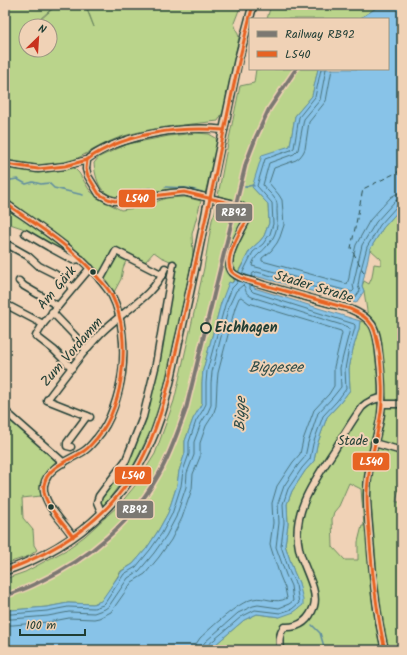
<svg xmlns="http://www.w3.org/2000/svg" width="407" height="655" font-family="Kalam,sans-serif">
	<rect width="100%" height="100%" fill="#f0d2b6"/>
	<filter id="ink" filterUnits="userSpaceOnUse"><feTurbulence type="fractalNoise" baseFrequency=".025" numOctaves="2"/><feDisplacementMap in="SourceGraphic" scale="8" xChannelSelector="R" yChannelSelector="G"/><feConvolveMatrix kernelMatrix="1 2 1 2 8 2 1 2 1" color-interpolation-filters="sRGB"/></filter>
	<g filter="url(#ink)">
		<g fill="#bad48b" stroke="#6c8860" fill-rule="evenodd">
			<path d="M5,5H56L40,19V20L57,5H85L94,27L86,5H248L239,10L234,23L239,37L223,112L218,121C186,125 154,127 124,136C107,141 90,152 74,160L73,167L79,173L90,191L102,200L121,210L143,207L166,198L185,197L201,201L192,234L193,256L170,364L160,402L150,432L134,465L103,507L99,503L101,497L127,462L158,365L177,264L161,257L154,252L145,262L114,247L104,270L100,272L82,256L70,257L22,228L10,224L5,233ZM26,26H50V50H26Z"/>
			<path d="M271,5H381L359,19H267Z"/>
			<path d="M256,69H318L312,96L295,116L290,146L252,187L268,204L269,223L264,236L260,241L250,250L221,303L203,370L202,383V403L200,408L193,419L185,441V453L179,471L177,485L168,513L158,531L147,548L133,564L121,571L102,601L93,604L68,603L47,607L12,610H5V579L25,572L66,550L85,536L120,504L134,487L155,454L174,401L179,380L204,268L212,220L215,212L225,158L240,86L254,83Z"/>
			<path d="M196,133L209,134L216,138L217,144L205,194C198,193 191,190 184,190C177,190 169,190 162,191C129,195 98,212 94,163L99,157L128,144L169,136Z"/>
			<path d="M402,207V478L400,483L396,502H402V650H209L244,620L257,614L280,617L299,583L294,572L285,545L288,524L287,504L292,491L305,471L314,461L317,445L327,417L340,403L350,390L349,369L353,349L359,329L360,321L369,324L364,291L362,286L364,281L369,284L372,277L374,264L381,265V259L370,249L383,228ZM349,483L361,489L364,526H362L358,542V560H345L333,547L332,519L334,512L339,506Z"/>
			<path d="M114,255L126,261L123,268L121,279L113,294L103,280Z"/>
			<path d="M8,419L57,460C46,472 39,479 41,496L22,498L23,518L33,530L34,545L37,550L29,556L5,564V420Z"/>
		</g>
		<path fill="#88c3e8" stroke="#5e8da0" d="M381,5H402V207L383,228L370,249L362,286L364,291L356,303L255,276L254,288L360,321L359,329L353,349L349,369L350,390L340,403L327,417L317,445L314,461L305,471L292,491L287,504L288,524L285,545L294,572L299,583L303,600V605L294,612L280,617L257,614L244,620L209,650H5V610H12L47,607L68,603L93,604L101,601L122,571L133,564L147,548L158,531L168,513L177,485L179,471L185,453V441L193,419L202,403V383L203,370L221,303L229,282L232,283L234,281L250,250L260,241L264,236L269,223L268,204L252,187L262,155L290,146L295,116L312,96L318,69H388V19H359Z"/>
		<g fill="none" stroke-linecap="round" stroke-linejoin="round">
			<g stroke="#49737c" stroke-width="1">
				<path d="M326,69L320,100L304,119L298,150L294,154L269,163L263,185C266,190 272,194 275,199C278,203 277,207 277,211C278,226 277,235 267,246C261,254 254,255 252,266L352,292L354,290L353,285L356,272L362,245L376,222L395,201L398,200L402,199"/>
				<path d="M332,69L326,101L309,122L305,149L303,153L300,157L296,160L274,168L269,183L279,195L282,200L284,225L280,237L277,243L271,251L262,258V261L347,284L349,278L350,270L356,245L370,220L391,197L396,194L402,193"/>
				<path d="M242,274L253,252L263,244L267,238L270,234L273,224L272,203L257,186L265,159L291,150L294,148L299,117L315,97L321,69"/>
				<path d="M251,277L253,273L257,272L355,298L360,291L358,286L360,273L367,247L380,225L397,206L402,204"/>
				<path d="M5,614H12L47,611L68,607L94,608L103,605L105,603L124,574L136,567L150,550L162,533L172,514L181,486L183,471L189,454V442L196,421L203,410L206,404V383L207,371L225,305L232,288L236,284L238,281"/>
				<path d="M5,619H12L48,616L69,612L94,613L105,609L109,606L128,578L139,571L154,553L166,536L176,517L186,487L187,473L194,455V442L201,423L208,412L211,405V383L212,372L229,306L236,291L243,285C247,288 243,293 252,297L348,327L350,329L340,368L341,387L333,397L318,413L308,443L305,457L298,465L284,486L278,503L279,523L276,547L286,575L291,586L293,601L289,604L279,608L258,605L253,606L238,613L205,642L202,646V650"/>
				<path d="M5,625H13L48,622L69,618L94,619L99,618L111,612L132,582L145,574L159,557L171,540L182,518L192,489L193,474L200,457V443L206,426L213,415L216,406L217,384L218,373L235,308L239,298L241,297L249,303L341,331L342,333L334,367V386L329,394L314,410L303,440L300,454L293,462L277,486L272,503L273,523L270,544L271,548L280,576L285,588L287,598C276,605 264,596 253,599C237,603 212,627 200,638L196,644V650"/>
				<path d="M207,650L208,645L241,617L255,610L280,613L292,609L299,603L296,585L290,573L281,546L284,523L283,504L288,489L302,468L310,459L313,444L323,416L337,401L346,389L345,369L349,348L355,328V325L354,324L253,292L250,289V285"/>
			</g>
			<g stroke="#5e8da0" stroke-width="1.5">
				<path d="M5,181L17,179L26,184L33,182L41,184L49,183L54,188L83,195"/>
				<path d="M165,187L187,188L202,192"/>
				<path d="M127,192L151,188"/>
				<path d="M239,196L241,188L253,185L254,186"/>
				<path d="M312,625L320,633L325,650"/>
			</g>
			<path stroke="#2a4a46" stroke-width="1" stroke-dasharray="5 4" stroke-linecap="butt" d="M364,273L351,248L363,189L402,170"/>
			<g stroke="#1f3d34" stroke-width="9">
				<g id="minor">
					<path d="M224,130C186,125 121,135 89,158L87,160L86,169L88,176L99,194L108,199L115,201L127,200L171,193L184,192L239,205C244,207 247,211 247,217C247,222 243,226 241,231C236,241 223,263 233,273C239,279 253,281 261,284C291,293 320,301 350,309C357,312 365,316 370,322C377,329 378,344 379,353C382,376 384,398 380,420C375,445 367,468 367,494C367,509 369,524 370,539C373,577 376,613 385,650"/>
					<path d="M5,164L38,169L65,166L87,160"/>
					<path d="M5,203C39,227 80,252 105,286C107,289 110,292 112,296C123,317 125,350 122,373C119,394 111,422 97,438C93,442 89,448 84,451C70,460 48,466 44,485C41,503 65,523 73,537"/>
					<path d="M25,233L49,247L73,260L81,259"/>
					<path d="M5,243L28,256L39,266L55,274L73,288"/>
					<path d="M100,280L116,251L163,275"/>
					<path d="M19,281L24,286L58,306"/>
					<path d="M5,304L43,324"/>
					<path d="M52,312L75,336L86,350"/>
					<path d="M72,368L54,350L36,336L43,324L90,268"/>
					<path d="M382,404H399L402,403"/>
					<path d="M5,411L64,463"/>
					<path d="M90,417L47,400C64,377 81,354 101,333C122,311 153,298 165,268"/>
					<path d="M374,443L402,451"/>
					<path d="M71,447L67,446V443L87,416"/>
					<path d="M102,514L97,502L99,496L126,460L143,417L156,364L173,264"/>
					<path d="M280,650C279,641 279,634 284,627C299,628 309,621 314,606C319,590 302,566 299,548C291,512 315,480 334,451C343,436 352,421 362,407C368,401 374,399 382,398"/>
				</g>
			</g>
			<g stroke="#1f3d34" stroke-width="10">
				<g id="major">
					<path d="M211,190L238,61L253,5"/>
					<path d="M5,571C81,545 135,494 160,418C168,394 173,369 178,344C189,299 198,253 207,208"/>
				</g>
			</g>
			<use href="#minor" stroke="#f0d2b6" stroke-width="6"/>
			<use href="#major" stroke="#f0d2b6" stroke-width="7"/>
			<g stroke="#1f3d34" stroke-width="10" stroke-linecap="butt">
				<path id="major-bridge" d="M207,208L211,190"/>
			</g>
			<use href="#major-bridge" stroke="#f0d2b6" stroke-width="7"/>
			<g stroke="#f0d2b6" stroke-width="6">
				<g id="bus-1">
					<path d="M224,130C186,127 146,131 111,146C103,150 94,154 87,160L86,169L88,176L99,194L108,199L115,201L184,192L241,206C245,209 248,214 247,219C246,223 244,225 242,228C237,239 223,261 232,272C236,276 241,278 246,280L350,309C376,320 376,331 380,357C382,377 384,398 380,418C376,444 367,469 367,496C367,512 369,528 370,544C373,580 377,615 385,650"/>
					<path d="M5,164L38,169L65,166L87,160"/>
					<path d="M5,203C38,226 74,248 99,279C104,284 109,290 112,296C123,318 125,346 122,370C120,394 112,420 97,438C93,442 89,448 84,451C71,460 47,466 44,485C41,503 64,523 73,537"/>
					<path d="M5,571C57,551 102,523 133,475C154,442 165,403 173,365C178,343 183,321 188,298C197,255 207,213 216,171C227,115 238,60 253,5"/>
				</g>
			</g>
			<use href="#bus-1" stroke="#e76323" stroke-width="3"/>
			<g stroke="#f0d2b6" stroke-width="7">
				<path id="rail-1" d="M5,596C16,592 28,588 39,582C89,559 132,522 159,474C171,453 178,431 186,409L246,163L256,137L269,109L296,69"/>
			</g>
			<use href="#rail-1" stroke="#7b7872" stroke-width="4"/>
		</g>
	</g>
	<g fill="#1f3d34" stroke="#f0d2b6" stroke-width="1.5">
		<circle cx="93" cy="272" r="3.5"/>
		<circle cx="376" cy="441" r="3.5"/>
		<circle cx="51" cy="507" r="3.5"/>
	</g>
	<circle fill="#f0d2b6" stroke="#1f3d34" stroke-width="2" cx="206" cy="328" r="5"/>
	<g text-anchor="middle" dominant-baseline="central" stroke-width="4" stroke-linejoin="round" paint-order="stroke">
		<g font-size="13" fill="#1f3d34" stroke="#f0d2b6" text-anchor="end">
			<text x="368" y="441">Stade</text>
		</g>
		<g font-size="14" fill="#1f3d34" stroke="#f0d2b6">
			<text transform="translate(314 287) rotate(17)">Stader Straße</text>
			<text transform="translate(57 288) rotate(-50)">Am Gärk</text>
			<text transform="translate(72 352) rotate(-49)">Zum Vordamm</text>
		</g>
		<g font-size="14" font-weight="bold" fill="#1f3d34" stroke="#f0d2b6" text-anchor="start">
			<text x="215" y="328">Eichhagen</text>
		</g>
		<g font-size="15" font-style="italic" fill="#2a4a46" stroke="#f0d2b6">
			<text x="276" y="368">Biggesee</text>
			<text transform="translate(241 414) rotate(-88)">Bigge</text>
		</g>
	</g>
	<g stroke="#f0d2b6" stroke-width="1.5">
		<rect x="118" y="189" width="38" height="19" rx="4" fill="#e76323"/>
		<rect x="215" y="203" width="38" height="19" rx="4" fill="#7b7872"/>
		<rect x="352" y="452" width="38" height="19" rx="4" fill="#e76323"/>
		<rect x="114" y="466" width="38" height="19" rx="4" fill="#e76323"/>
		<rect x="116" y="500" width="38" height="19" rx="4" fill="#7b7872"/>
	</g>
	<g font-size="11" text-anchor="middle" font-weight="bold" fill="#fff">
		<text x="137" y="202">L540</text>
		<text x="234" y="216">RB92</text>
		<text x="371" y="465">L540</text>
		<text x="133" y="479">L540</text>
		<text x="135" y="513">RB92</text>
	</g>
	<rect width="407" height="655" fill="none" stroke="#f0d2b6" stroke-width="20"/>
	<rect x="10" y="10" width="387" height="635" fill="none" stroke="#1f3d34" stroke-width="1.5" filter="url(#ink)"/>
	<rect x="249" y="18" width="140" height="52" fill="#f0d2b6" stroke="#9c9682"/>
	<rect x="257" y="31" width="20" height="6" fill="#7b7872" stroke="#9c9682"/>
	<text x="285" y="38" font-size="12" fill="#1f3d34">Railway RB92</text>
	<rect x="257" y="51" width="20" height="6" fill="#e76323" stroke="#9c9682"/>
	<text x="285" y="58" font-size="12" fill="#1f3d34">L540</text>
	<g transform="translate(38 38) rotate(25)"><circle r="19" fill="#f0d2b6" stroke="#9c9682"/>
	<path d="M0-3L7 15L0 10L-7 15Z" fill="#c8321e"/>
	<text y="-6" font-size="11" font-weight="bold" text-anchor="middle" fill="#1f3d34">N</text>
	</g>
	<path d="M20 629v6h65v-6" fill="none" stroke="#1f3d34" stroke-width="2"/>
	<text x="26" y="629" font-size="12" fill="#1f3d34" stroke="#f0d2b6" stroke-width="3" paint-order="stroke">100 m</text>
</svg>
